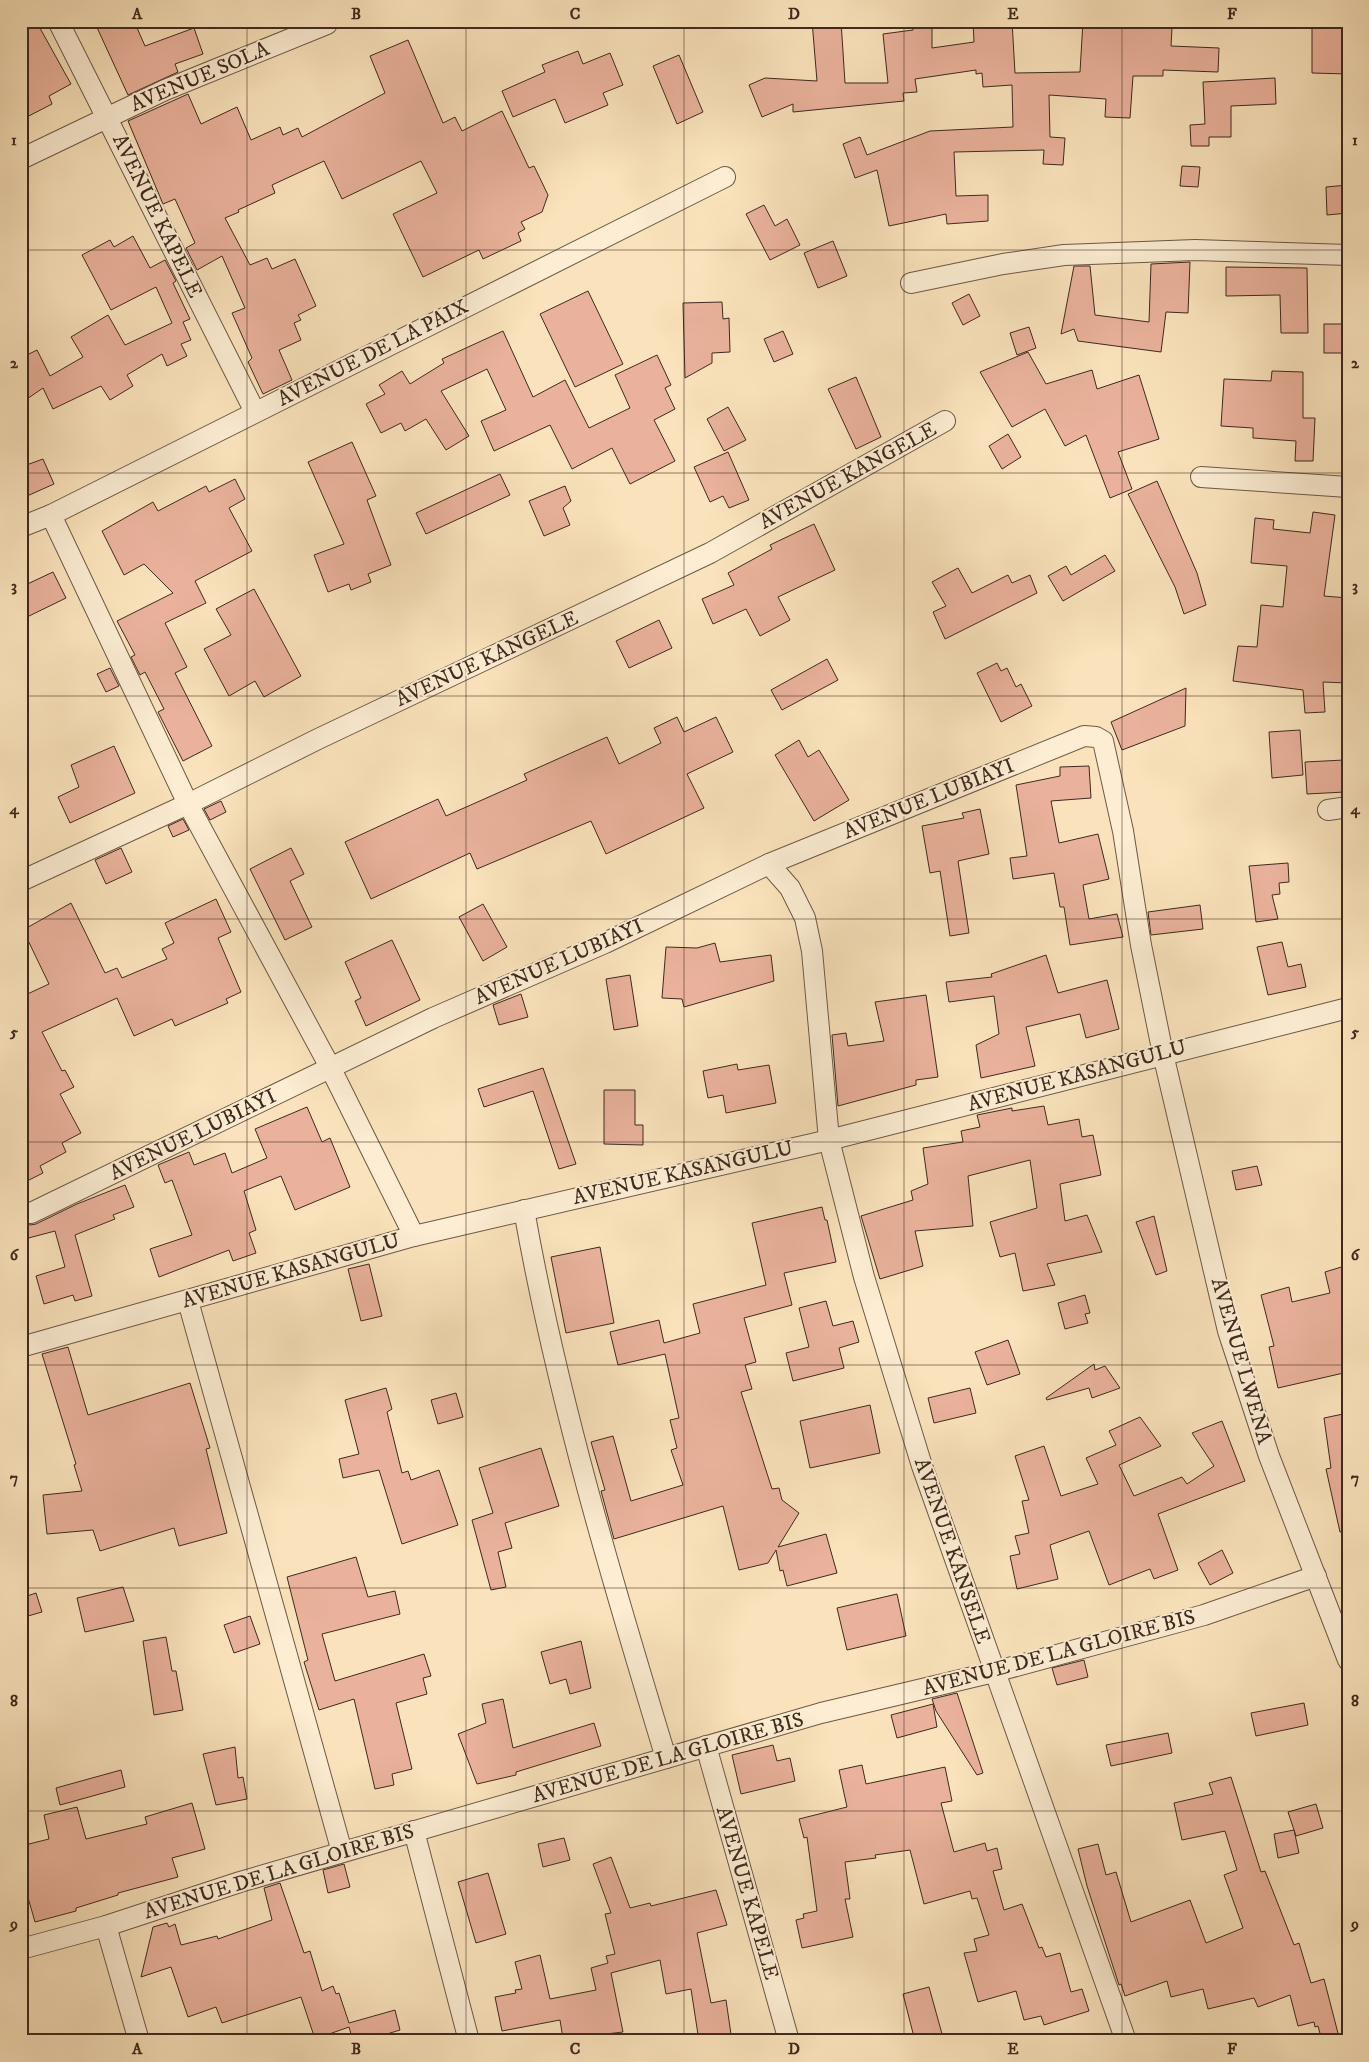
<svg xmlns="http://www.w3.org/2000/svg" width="1369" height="2062" font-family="'IM FELL DW Pica',serif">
	<rect width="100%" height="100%" fill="#fae3bc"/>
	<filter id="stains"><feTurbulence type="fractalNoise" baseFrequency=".004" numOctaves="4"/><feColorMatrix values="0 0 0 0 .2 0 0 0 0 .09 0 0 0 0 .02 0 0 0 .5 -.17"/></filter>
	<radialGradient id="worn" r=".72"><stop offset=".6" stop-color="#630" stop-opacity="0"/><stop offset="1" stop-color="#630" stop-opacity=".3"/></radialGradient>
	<g fill="#eab29c" stroke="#3f291f">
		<path d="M21,21H36L71,84L49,96L52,104L21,120Z"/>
		<path d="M94,21H134L145,46L194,28L203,54L175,64L178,72L128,95Z"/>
		<path d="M812,21H841L845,83H888L883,34L913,30V21H932V48L974,42L973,21H1012L1015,73L1080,72L1083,21H1106V26L1172,28L1171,46L1219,48L1218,72L1163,70V76H1133L1130,118L1105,117L1106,99L1049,95L1050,137L1065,138L1063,165L1043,164L1044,150L954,152L956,196L988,195V221L947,224L946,214L889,226L877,170L855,178L843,144L860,137L867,155L930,131L1013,127L1012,85L983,87L982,73L976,74V70L915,79L917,92L903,93L904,101L793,112V104L762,117L749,85L765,78L817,81Z"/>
		<path d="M1312,28H1348V74L1312,73Z"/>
		<path d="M408,40L443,123L455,117L462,131L502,111L529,168L534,166L548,195L542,212L521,222L525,229L518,233L521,241L483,259L479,250L423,277L393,214L437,193L421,161L342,199L324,161L272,185L275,193L238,210L239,212L225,218L250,265L267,258L272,269L295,259L316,306L298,315L301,320L294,323L301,340L279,350L292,380L263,394L248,362L252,358L232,313L245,308L222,256L197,270L186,248L195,243L175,199L163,204L128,121L188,94L201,124L237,107L251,140L280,127L283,135L298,128L302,137L385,93L370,56Z"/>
		<path d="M578,51L583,64L610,53L623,85L603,93L608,105L565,123L555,99L513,117L502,91L545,72L542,65Z"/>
		<path d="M679,55L703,112L677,124L653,66Z"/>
		<path d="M1275,78L1276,104L1231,106V137H1209V146H1191L1190,125L1205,124L1203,82Z"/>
		<path d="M1182,166L1200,167L1198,187L1180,186Z"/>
		<path d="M1348,185V213L1327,215L1326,187Z"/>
		<path d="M764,205L775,226L787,219L800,245L770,260L746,214Z"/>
		<path d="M133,236L150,268L165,260L176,281L173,283L190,319L183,322L191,340L181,344L187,356L167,366L162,354L127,375L133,386L110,400L101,386L53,409L43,388L21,403V358L37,350L50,376L83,357L71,337L108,315L125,345L172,323L156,287L111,310L82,255L110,240L114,247Z"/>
		<path d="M833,241L847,276L818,288L804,253Z"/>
		<path d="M1190,262L1188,313L1166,312L1161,352L1078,341L1074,329L1061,334L1074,266H1090L1095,315L1149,322L1151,264Z"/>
		<path d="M1226,267L1307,268L1308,333H1281L1280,295L1226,296Z"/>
		<path d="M588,291L623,364L575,387L540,314Z"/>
		<path d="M969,294L980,316L963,325L952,303Z"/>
		<path d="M722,302L723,319L729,318L730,352L712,353V363L685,378L683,303Z"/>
		<rect x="1324" y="324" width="24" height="29"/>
		<path d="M1029,327L1036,348L1017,355L1010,333Z"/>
		<path d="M503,331L533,397L565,380L589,428L630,408L615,375L657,355L671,385L665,388L675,409L654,420L675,461L630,484L612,448L572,469L550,425L494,451L481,421L506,410L487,369L441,391L469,436L446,450L426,419L405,431L401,423L381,433L366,404L385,394L379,385L402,371L410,384L444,363L442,359Z"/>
		<path d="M783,331L793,354L774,362L764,339Z"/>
		<path d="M1028,352L1046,384L1092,370L1097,389L1139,375L1159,439L1118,452L1132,489L1110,498L1086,435L1065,446L1045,409L1012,427L980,372Z"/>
		<path d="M1272,371L1303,372V418H1315L1313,461H1295L1296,441L1253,438V428L1221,426L1224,379L1271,381Z"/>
		<path d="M856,377L881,437L856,449L828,389Z"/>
		<path d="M728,407L746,440L724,451L707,419Z"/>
		<path d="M1008,434L1021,457L1002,469L989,446Z"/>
		<path d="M352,442L376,496L367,500L391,565L368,574L371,582L351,590L349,584L328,592L314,555L344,544L308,462Z"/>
		<path d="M728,452L749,500L729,508L723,496L710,502L694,467Z"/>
		<path d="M43,459L54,484L27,496L21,484V467Z"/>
		<path d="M500,474L510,495L426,534L416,513Z"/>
		<path d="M235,479L245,499L229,508L252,551L195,581L206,603L165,623L187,667L175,673L212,746L183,761L158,712L164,709L145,672L140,675L131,657L135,655L117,621L173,593L144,564L124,575L102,531L153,502L158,511L206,486L209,492Z"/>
		<path d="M1157,481L1197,573L1206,605L1184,614L1175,587L1128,494Z"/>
		<path d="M565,486L571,501L563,508L570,525L544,536L529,501Z"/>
		<path d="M1313,512L1335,515L1324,596L1348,598V683L1323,682L1325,712L1305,713L1303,690L1233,681L1238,646L1257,647L1261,605L1283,607L1287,566L1251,563L1255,518L1274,520L1273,529L1310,533Z"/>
		<path d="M814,524L835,570L778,597L790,620L760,636L746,609L713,624L702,599L734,585L728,573L772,549L770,545Z"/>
		<path d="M1105,555L1115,571L1063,601L1048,576L1066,566L1071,575Z"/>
		<path d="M958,568L972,593L1008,575L1012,583L1030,575L1037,593L945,639L933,612L946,606L932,582Z"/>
		<path d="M53,572L66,598L27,617L21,606V587Z"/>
		<path d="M254,589L301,676L264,697L255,681L229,696L204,649L231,635L216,609Z"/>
		<path d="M659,620L672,648L629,668L616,641Z"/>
		<path d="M827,659L838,680L782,710L771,690Z"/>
		<path d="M997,663L1001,671L1007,668L1016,687L1021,684L1032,706L1001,722L977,673Z"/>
		<path d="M110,668L119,686L106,692L97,674Z"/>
		<path d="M1186,688L1185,726L1122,750L1111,722Z"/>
		<path d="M677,717L684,732L716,717L733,752L687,774L704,808L606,854L591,821L477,869L470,853L371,899L345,842L438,799L446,816L527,780L524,774L607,737L619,764L661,743L654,728Z"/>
		<path d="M1300,730L1303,775L1272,778L1269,732Z"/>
		<path d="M799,740L808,757L819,750L849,800L814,821L775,755Z"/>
		<path d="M114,746L135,793L70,823L58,797L79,787L71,765Z"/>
		<path d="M1344,760L1345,792L1307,794L1305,762Z"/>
		<path d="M1089,766L1091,798L1051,801L1059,843L1098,834L1109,879L1083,885L1089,919L1117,914L1123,937L1070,945L1064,907H1060L1054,873L1013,879L1010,858L1027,856L1016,785L1060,776V767Z"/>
		<path d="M221,801L226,812L210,820L204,809Z"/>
		<path d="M980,809L989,854L958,861L969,933L950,936L940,871L930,873L922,826L964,818L962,813Z"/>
		<path d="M183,819L189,830L173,837L168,826Z"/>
		<path d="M121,848L132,872L106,884L95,860Z"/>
		<path d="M291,848L304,874L290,881L312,927L285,940L250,869Z"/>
		<path d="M1288,863L1289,882L1279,883L1280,894L1272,895L1278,919L1256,922L1249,866Z"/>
		<path d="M216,899L231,932L218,938L241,992L226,999L228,1003L175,1026L172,1019L134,1036L117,998L42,1032L62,1071L65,1070L74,1087L60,1094L81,1133L62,1143L66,1152L40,1166L43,1173L21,1184V997L49,984L23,930L71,903L105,973L117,968L122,978L167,959L162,949L174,943L165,923Z"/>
		<path d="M483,904L507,947L483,961L459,917Z"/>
		<path d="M1200,905L1203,929L1151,935L1148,912Z"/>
		<path d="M392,940L420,1000L366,1026L355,1001L361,998L345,962Z"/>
		<path d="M1282,942L1288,967L1301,964L1306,987L1268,995L1257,947Z"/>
		<path d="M715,943L720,962L771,955L774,981L684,1007L682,999L662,998L666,947L697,948Z"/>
		<path d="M1046,955L1058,993L1107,980L1119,1029L1086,1038L1080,1014L1026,1027L1035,1066L981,1078L976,1045L999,1034L994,996L949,1002L946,982L992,977L991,974Z"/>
		<path d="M630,975L638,1026L614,1030L606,979Z"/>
		<path d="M521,994L528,1017L499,1025L493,1005Z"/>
		<path d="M926,995L938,1077L916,1080V1085L838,1106L832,1035L846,1033L848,1046L884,1041L875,1002Z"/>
		<path d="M737,1064L738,1070L769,1065L776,1103L726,1113L723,1095L708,1098L703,1071Z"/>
		<path d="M543,1068L576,1164L559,1169L533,1091L484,1107L478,1089Z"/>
		<path d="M604,1090H635V1125H643V1145L604,1144Z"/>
		<path d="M1044,1106L1048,1125L1079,1119L1082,1137L1093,1135L1101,1175L1060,1184L1065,1221L1087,1215L1102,1252L1047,1264L1055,1285L1023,1291L1015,1253L1000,1257L990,1222L1037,1208L1030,1160L968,1176L973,1226L915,1231L923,1266L880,1279L861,1216L913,1200L911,1191L928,1184L923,1148L963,1142L961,1131L980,1127L977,1115L1012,1108V1111Z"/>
		<path d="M307,1107L322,1142L330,1138L350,1187L295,1210L281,1176L244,1191L256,1230L249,1233L256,1253L233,1261L229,1250L159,1277L150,1249L192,1235L172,1180L165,1183L158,1165L189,1152L194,1165L225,1153L232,1173L267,1158L255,1129Z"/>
		<path d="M1257,1166L1262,1185L1236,1190L1232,1171Z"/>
		<path d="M125,1185L134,1207L113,1215L115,1219L75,1235L92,1296L75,1301L73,1295L44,1304L36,1276L65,1267L55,1231L21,1240V1221L30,1225L36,1224L77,1204Z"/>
		<path d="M822,1207L825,1220H827L836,1262L784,1273L792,1305L744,1318L756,1362L745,1365L752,1389L741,1392L772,1489L779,1488L782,1500L799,1513L778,1547L826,1534L837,1573L787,1586L783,1570L780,1571L776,1550L768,1563L739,1570L723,1506L614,1539L601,1491L605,1490L591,1442L613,1436L631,1501L683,1485L671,1450L677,1448L670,1420L679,1418L665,1354L618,1365L610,1332L659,1320L664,1343L700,1333L693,1304L766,1285L752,1223Z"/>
		<path d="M1154,1216L1167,1271L1156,1275L1136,1222Z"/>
		<path d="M600,1247L614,1323L566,1333L551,1257Z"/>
		<path d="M369,1264L382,1316L361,1321L348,1269Z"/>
		<path d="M1348,1265V1372L1278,1388L1269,1347L1274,1346L1261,1295L1289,1287L1292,1302L1330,1293L1325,1272Z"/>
		<path d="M1085,1295L1090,1313L1085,1314L1088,1323L1065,1329L1058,1303Z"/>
		<path d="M826,1301L833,1326L853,1321L859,1342L839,1348L844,1368L793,1381L786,1353L809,1347L799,1308Z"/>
		<path d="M1008,1340L1020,1374L987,1385L975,1352Z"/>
		<path d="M68,1347L88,1415L190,1383L210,1448L206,1449L227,1533L179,1546L174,1528L100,1551L93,1530L47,1534L43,1495L82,1491L74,1465L76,1464L42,1354Z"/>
		<path d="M1094,1364L1095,1370L1105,1366L1120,1388L1092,1398L1089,1388L1047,1400L1046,1398Z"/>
		<path d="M386,1388L392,1409L387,1412L402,1473L408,1471L411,1480L439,1470L458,1525L402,1544L379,1470L343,1478L339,1459L359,1454L345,1400Z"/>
		<path d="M970,1388L976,1413L934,1423L928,1398Z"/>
		<path d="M456,1393L463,1417L438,1424L431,1400Z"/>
		<path d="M870,1405L880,1453L810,1468L800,1421Z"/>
		<path d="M1348,1413V1531L1340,1532L1326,1469L1331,1468L1324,1418Z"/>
		<path d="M1140,1417L1161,1446L1119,1465L1134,1496L1182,1477L1187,1484L1214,1466L1192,1433L1222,1421L1245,1481L1158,1514L1178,1570L1154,1579L1150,1569L1109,1585L1089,1531L1050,1545L1058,1579L1017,1589L1010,1556L1020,1554L1015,1536L1029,1533L1022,1501L1029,1500L1015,1456L1044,1446L1061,1496L1098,1484L1086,1458L1116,1445L1109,1431Z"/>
		<path d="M541,1448L559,1506L505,1523L512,1548L498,1552L506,1587L491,1590L472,1520L493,1513L479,1468Z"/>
		<path d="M1222,1550L1233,1573L1210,1585L1198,1563Z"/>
		<path d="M356,1557L368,1597L395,1591L400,1614L322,1634L335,1681L424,1654L431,1676L423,1678L427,1694L396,1703L412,1769L392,1774L394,1785L375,1789L354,1699L319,1710L304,1662L308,1660L287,1577Z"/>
		<path d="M123,1587L134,1621L85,1632L77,1598Z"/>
		<path d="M36,1593L42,1612L21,1618V1598Z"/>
		<path d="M897,1594L906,1636L847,1650L837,1608Z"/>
		<path d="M250,1616L260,1644L234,1653L224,1625Z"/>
		<path d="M166,1637L172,1671H176L183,1710L154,1715L143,1641Z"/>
		<path d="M581,1641L591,1688L570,1694L566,1679L550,1684L541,1652Z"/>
		<path d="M1084,1660L1088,1677L1057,1685L1052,1668Z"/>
		<path d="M957,1693L983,1773L977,1775L936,1711L932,1699Z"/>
		<path d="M503,1699L513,1748L594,1723L601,1746L516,1772V1775L477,1784L458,1734L486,1723L482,1704Z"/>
		<path d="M1304,1703L1308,1725L1256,1736L1251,1713Z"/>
		<path d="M933,1704L937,1727L897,1738L891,1715Z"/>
		<path d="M1168,1733L1172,1753L1111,1766L1106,1745Z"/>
		<path d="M773,1745L777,1761L790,1758L795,1781L741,1794L732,1755Z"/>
		<path d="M235,1747L238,1778L243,1777L247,1799L216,1805L203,1754Z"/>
		<path d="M862,1765L866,1784L945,1767L952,1801L941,1803L954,1852L985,1843L987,1851L997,1848L1002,1869L993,1871L1004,1910L1022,1904L1039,1948L1042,1947L1046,1957L1060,1953L1071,1992L1082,1989L1089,2011L1044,2025L1041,2016L1024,2020L1016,1991L978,2002L964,1953L977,1951L974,1939L989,1935L977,1898L972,1899L970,1891L924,1904L910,1850L875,1855L876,1858L845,1862L850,1899H845L853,1937L802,1948L796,1920L804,1918L803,1914L817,1911L807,1837L804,1838L799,1819L847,1807L839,1770Z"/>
		<path d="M121,1770L125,1787L60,1805L56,1788Z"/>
		<path d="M1231,1777L1261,1872L1265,1871L1294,1945L1299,1943L1311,1983L1324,1979L1340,2041H1322L1318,2026L1315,2027L1314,2022L1298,2026L1290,1995L1258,2007L1254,1998L1208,2009L1203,1989L1171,1997L1167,1981L1125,1996L1121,1984L1119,1985L1087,1886L1078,1849L1098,1844L1106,1875L1116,1872L1131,1922L1190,1900L1206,1943L1243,1928L1224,1875L1237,1870L1225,1831L1182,1840L1174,1803L1213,1794L1209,1783Z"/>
		<path d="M192,1803L205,1849L172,1858L178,1877L118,1893V1895L76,1908V1911L35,1922L21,1873V1846L49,1839L44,1815L77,1807L86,1839L147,1824L145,1817Z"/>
		<path d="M1316,1804L1323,1828L1296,1836L1288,1812Z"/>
		<path d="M1294,1830L1299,1853L1278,1858L1274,1834Z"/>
		<path d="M564,1838L570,1860L543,1867L538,1844Z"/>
		<path d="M611,1857L630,1908L650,1903L651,1906L716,1890L727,1925L697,1933L711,2003L726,2000L732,2041H699L691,1989L666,1994L660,1960L611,1973L623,2032L563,2039L560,2020L502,2031L495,1997L516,1993L515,1990L522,1989L515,1962L540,1955L550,1999L596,1990L591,1968L608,1963L606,1956L615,1954L605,1914L611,1913L593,1864Z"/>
		<path d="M344,1864L350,1887L328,1893L323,1870Z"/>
		<path d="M488,1873L506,1934L476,1943L458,1882Z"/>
		<path d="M280,1883L304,1953L310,1951L322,1991L333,1986L336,1994L339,1993L349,2023L395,2010L400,2030L364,2041H353L349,2027L315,2039L301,1997L222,2023L216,2007L188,2017L171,1967L141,1977L153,1927L167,1923L169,1927L175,1924L181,1945L217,1936L218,1939L272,1920L264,1888Z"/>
		<path d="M929,1987L944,2041H915L903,1994Z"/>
	</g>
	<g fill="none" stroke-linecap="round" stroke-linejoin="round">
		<g stroke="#6e5846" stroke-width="22">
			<g id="street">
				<path d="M58,21L255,412"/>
				<path d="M21,159L165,90L327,24"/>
				<path d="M911,283L1003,264L1064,255L1195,250L1348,255"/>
				<path d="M1201,477L1348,487"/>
				<path d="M51,515L188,804L330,1067L414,1236"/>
				<path d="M21,527L51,515L725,177"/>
				<path d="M1328,810L1348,807"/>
				<path d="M769,864L790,888L805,918L812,951L829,1140L864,1277L922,1466L1126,2041"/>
				<path d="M21,881L188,804L318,739L710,553L945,421"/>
				<path d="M524,1210C557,1396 611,1577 666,1758"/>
				<path d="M31,1213L433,1018L605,943L769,864L1084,736L1096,737L1103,741L1123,831L1141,945L1163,1054L1228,1331L1269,1456L1348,1660"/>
				<path d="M188,1301L342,1852"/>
				<path d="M21,1347L414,1236L829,1140L1348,1008"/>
				<path d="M706,1746L789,2041"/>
				<path d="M414,1831L469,2041"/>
				<path d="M106,1926L139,2041"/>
				<path d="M21,1949L106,1926L240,1882L821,1713L994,1672L1204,1615L1316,1576"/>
			</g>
		</g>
		<use href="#street" stroke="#fcedd3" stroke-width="20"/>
	</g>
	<path fill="none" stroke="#3f291f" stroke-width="1" stroke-opacity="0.55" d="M247,21V2041M466,21V2041M684,21V2041M904,21V2041M1122,21V2041M21,250H1348M21,473H1348M21,696H1348M21,919H1348M21,1142H1348M21,1365H1348M21,1588H1348M21,1811H1348"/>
	<g text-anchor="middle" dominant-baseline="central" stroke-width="4" stroke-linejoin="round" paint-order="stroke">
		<g font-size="21" fill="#3f291f" stroke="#fcedd3">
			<text transform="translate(200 77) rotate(-23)">AVENUE SOLA</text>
			<text transform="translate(157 216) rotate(64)">AVENUE KAPELE</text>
			<text transform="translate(373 353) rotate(-27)">AVENUE DE LA PAIX</text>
			<text transform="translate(848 476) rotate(-29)">AVENUE KANGELE</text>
			<text transform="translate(487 659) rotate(-25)">AVENUE KANGELE</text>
			<text transform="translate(929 799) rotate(-22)">AVENUE LUBIAYI</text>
			<text transform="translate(559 962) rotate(-24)">AVENUE LUBIAYI</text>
			<text transform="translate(1077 1076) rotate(-15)">AVENUE KASANGULU</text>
			<text transform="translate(193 1135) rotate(-26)">AVENUE LUBIAYI</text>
			<text transform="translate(683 1173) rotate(-13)">AVENUE KASANGULU</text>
			<text transform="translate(291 1271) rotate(-16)">AVENUE KASANGULU</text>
			<text transform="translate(1241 1361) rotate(74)">AVENUE LWENA</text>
			<text transform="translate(952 1551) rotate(71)">AVENUE KANSELE</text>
			<text transform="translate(1059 1653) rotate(-15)">AVENUE DE LA GLOIRE BIS</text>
			<text transform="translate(668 1758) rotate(-16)">AVENUE DE LA GLOIRE BIS</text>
			<text transform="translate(279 1872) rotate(-17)">AVENUE DE LA GLOIRE BIS</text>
			<text transform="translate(747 1893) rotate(74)">AVENUE KAPELE</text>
		</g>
	</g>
	<rect width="1369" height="2062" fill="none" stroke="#fae3bc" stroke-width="55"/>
	<rect x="28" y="28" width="1314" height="2006" fill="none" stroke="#3f291f" stroke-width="2"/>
	<g font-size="16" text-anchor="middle" font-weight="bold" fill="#3f291f">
		<text x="137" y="19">A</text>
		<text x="356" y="19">B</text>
		<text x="575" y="19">C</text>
		<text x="794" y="19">D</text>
		<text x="1013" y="19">E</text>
		<text x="1232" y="19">F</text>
		<text x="14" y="145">1</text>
		<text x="1355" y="145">1</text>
		<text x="14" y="368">2</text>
		<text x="1355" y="368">2</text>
		<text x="14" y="591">3</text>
		<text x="1355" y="591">3</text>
		<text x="14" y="814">4</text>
		<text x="1355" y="814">4</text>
		<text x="14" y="1037">5</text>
		<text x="1355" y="1037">5</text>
		<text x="14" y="1260">6</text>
		<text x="1355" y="1260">6</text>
		<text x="14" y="1483">7</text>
		<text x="1355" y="1483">7</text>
		<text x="14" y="1706">8</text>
		<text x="1355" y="1706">8</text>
		<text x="14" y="1929">9</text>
		<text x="1355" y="1929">9</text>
		<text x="137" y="2054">A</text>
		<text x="356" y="2054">B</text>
		<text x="575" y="2054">C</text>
		<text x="794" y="2054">D</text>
		<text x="1013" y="2054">E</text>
		<text x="1232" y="2054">F</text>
	</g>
	<rect width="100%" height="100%" filter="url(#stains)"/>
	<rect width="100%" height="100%" fill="url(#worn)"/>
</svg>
